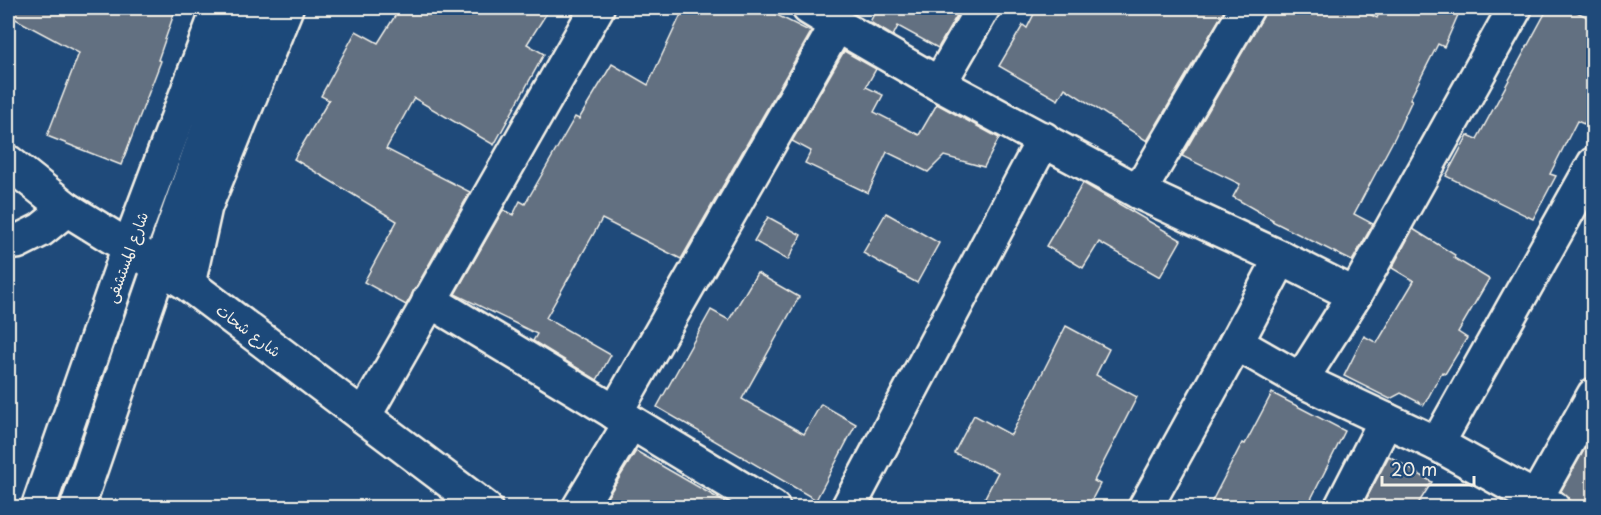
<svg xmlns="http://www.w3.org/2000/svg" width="1601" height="515" font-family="'Playpen Sans','Playpen Sans Arabic',sans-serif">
	<rect width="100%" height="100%" fill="#1f4a7a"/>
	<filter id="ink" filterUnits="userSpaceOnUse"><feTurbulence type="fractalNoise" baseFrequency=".0167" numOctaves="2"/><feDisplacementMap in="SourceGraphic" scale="12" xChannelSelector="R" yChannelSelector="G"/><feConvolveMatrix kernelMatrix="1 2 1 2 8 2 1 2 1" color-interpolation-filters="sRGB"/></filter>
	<g filter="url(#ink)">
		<g fill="#626f81" stroke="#f4f1e8" stroke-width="1.5">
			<path d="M8,8H176L158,60L161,61L121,165L47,136L79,53L8,15Z"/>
			<path d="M400,8H550L527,44L544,54L494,145L414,98L386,149L470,192L406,305L364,282L397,221L294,159L329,100L321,96L356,31L378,43Z"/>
			<path d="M684,8H763L811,32L681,259L602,219L546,318L611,355L597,380L533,341L537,334L455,294L503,210L513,215L520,201L525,204L575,117L579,119L612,64L648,85Z"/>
			<path d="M862,8H955L960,10L938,48L898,26L893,36L870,22L874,14Z"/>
			<path d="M1037,8H1226L1147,141L1065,88L1058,100L999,66L1023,25L1027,28Z"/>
			<path d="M1266,8H1358L1377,18L1381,8H1461L1444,47L1438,44L1410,99L1412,100L1395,137L1354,214L1373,224L1352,261L1272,221L1273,220L1233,197L1240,184L1182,156L1263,17Z"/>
			<path d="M1548,8H1569L1593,20V105L1584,124L1577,121L1550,174L1556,176L1533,219L1446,176L1468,135L1477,139Z"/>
			<path d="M844,51L876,69L866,87L883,95L874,112L919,135L937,104L999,138L984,167L944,156L928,172L887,152L868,193L805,163L811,151L792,141Z"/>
			<path d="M1083,183L1181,240L1160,277L1099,242L1083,268L1046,246Z"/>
			<path d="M886,213L939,243L917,283L863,253Z"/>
			<path d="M768,217L801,235L788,260L754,241Z"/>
			<path d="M1413,229L1455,255L1454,258L1489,279L1458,332L1467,338L1445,374L1442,372L1424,405L1401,393L1390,399L1344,376L1364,336L1377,343L1414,281L1392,268Z"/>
			<path d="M757,273L799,297L742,399L804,434L821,404L856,424L816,500L657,407L711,310L729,320Z"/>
			<path d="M1066,326L1109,349L1096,375L1137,397L1094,481L1100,484L1088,507H980L998,472L954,453L974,415L1011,435Z"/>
			<path d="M1272,393L1345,431L1307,507H1209L1242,443L1245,444Z"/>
			<path d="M1593,434V507H1576L1571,505L1569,498L1561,491Z"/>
			<path d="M636,451L733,507H601Z"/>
			<path d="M1389,456L1432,482L1416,507H1362Z"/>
		</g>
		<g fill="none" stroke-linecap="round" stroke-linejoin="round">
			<g stroke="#f4f1e8" stroke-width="38">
				<g id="minor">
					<path d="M809,8L837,25L939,84L1139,192L1281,258"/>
					<path d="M939,84L983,8"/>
					<path d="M8,162L67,209L188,284L485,508"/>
					<path d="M1139,192L1247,8"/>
					<path d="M8,241L17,242L41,230L67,209"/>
					<path d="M188,284L205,207L286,8"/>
					<path d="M429,300L773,508"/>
					<path d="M1236,343L1281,258L1355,295"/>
					<path d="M1301,380L1355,295L1515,8"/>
					<path d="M615,413L837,25"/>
					<path d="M364,416L597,8"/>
					<path d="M1437,444L1594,164"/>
					<path d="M1536,498L1594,395"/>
					<path d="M579,508L631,422"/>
					<path d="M848,508L1044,139"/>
					<path d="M1145,508L1236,343L1301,380L1437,444L1553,508"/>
					<path d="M1341,508L1386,420"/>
				</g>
			</g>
			<g stroke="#f4f1e8" stroke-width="38">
				<g id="major">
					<path d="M38,508L129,247L219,8"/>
					<path d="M77,508C135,341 190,173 252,8"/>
				</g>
			</g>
			<use href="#minor" stroke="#1f4a7a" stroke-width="33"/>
			<use href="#major" stroke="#1f4a7a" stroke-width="33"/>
		</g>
	</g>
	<g text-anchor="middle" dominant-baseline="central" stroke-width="4.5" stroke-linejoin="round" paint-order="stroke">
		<g font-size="15" fill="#f4f1e8" stroke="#1f4a7a">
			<text transform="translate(126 257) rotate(-70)">شارع المستشفى</text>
			<text transform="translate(249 330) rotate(37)">شارع شحات</text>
		</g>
	</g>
	<rect width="1601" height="515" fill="none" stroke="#1f4a7a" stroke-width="30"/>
	<rect x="15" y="15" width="1571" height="485" fill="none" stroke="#f4f1e8" stroke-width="2" filter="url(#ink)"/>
	<path d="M1382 476v9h92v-9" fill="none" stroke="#f4f1e8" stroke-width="3"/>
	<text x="1391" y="476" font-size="18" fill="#f4f1e8" stroke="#1f4a7a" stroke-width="4.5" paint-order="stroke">20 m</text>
</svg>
